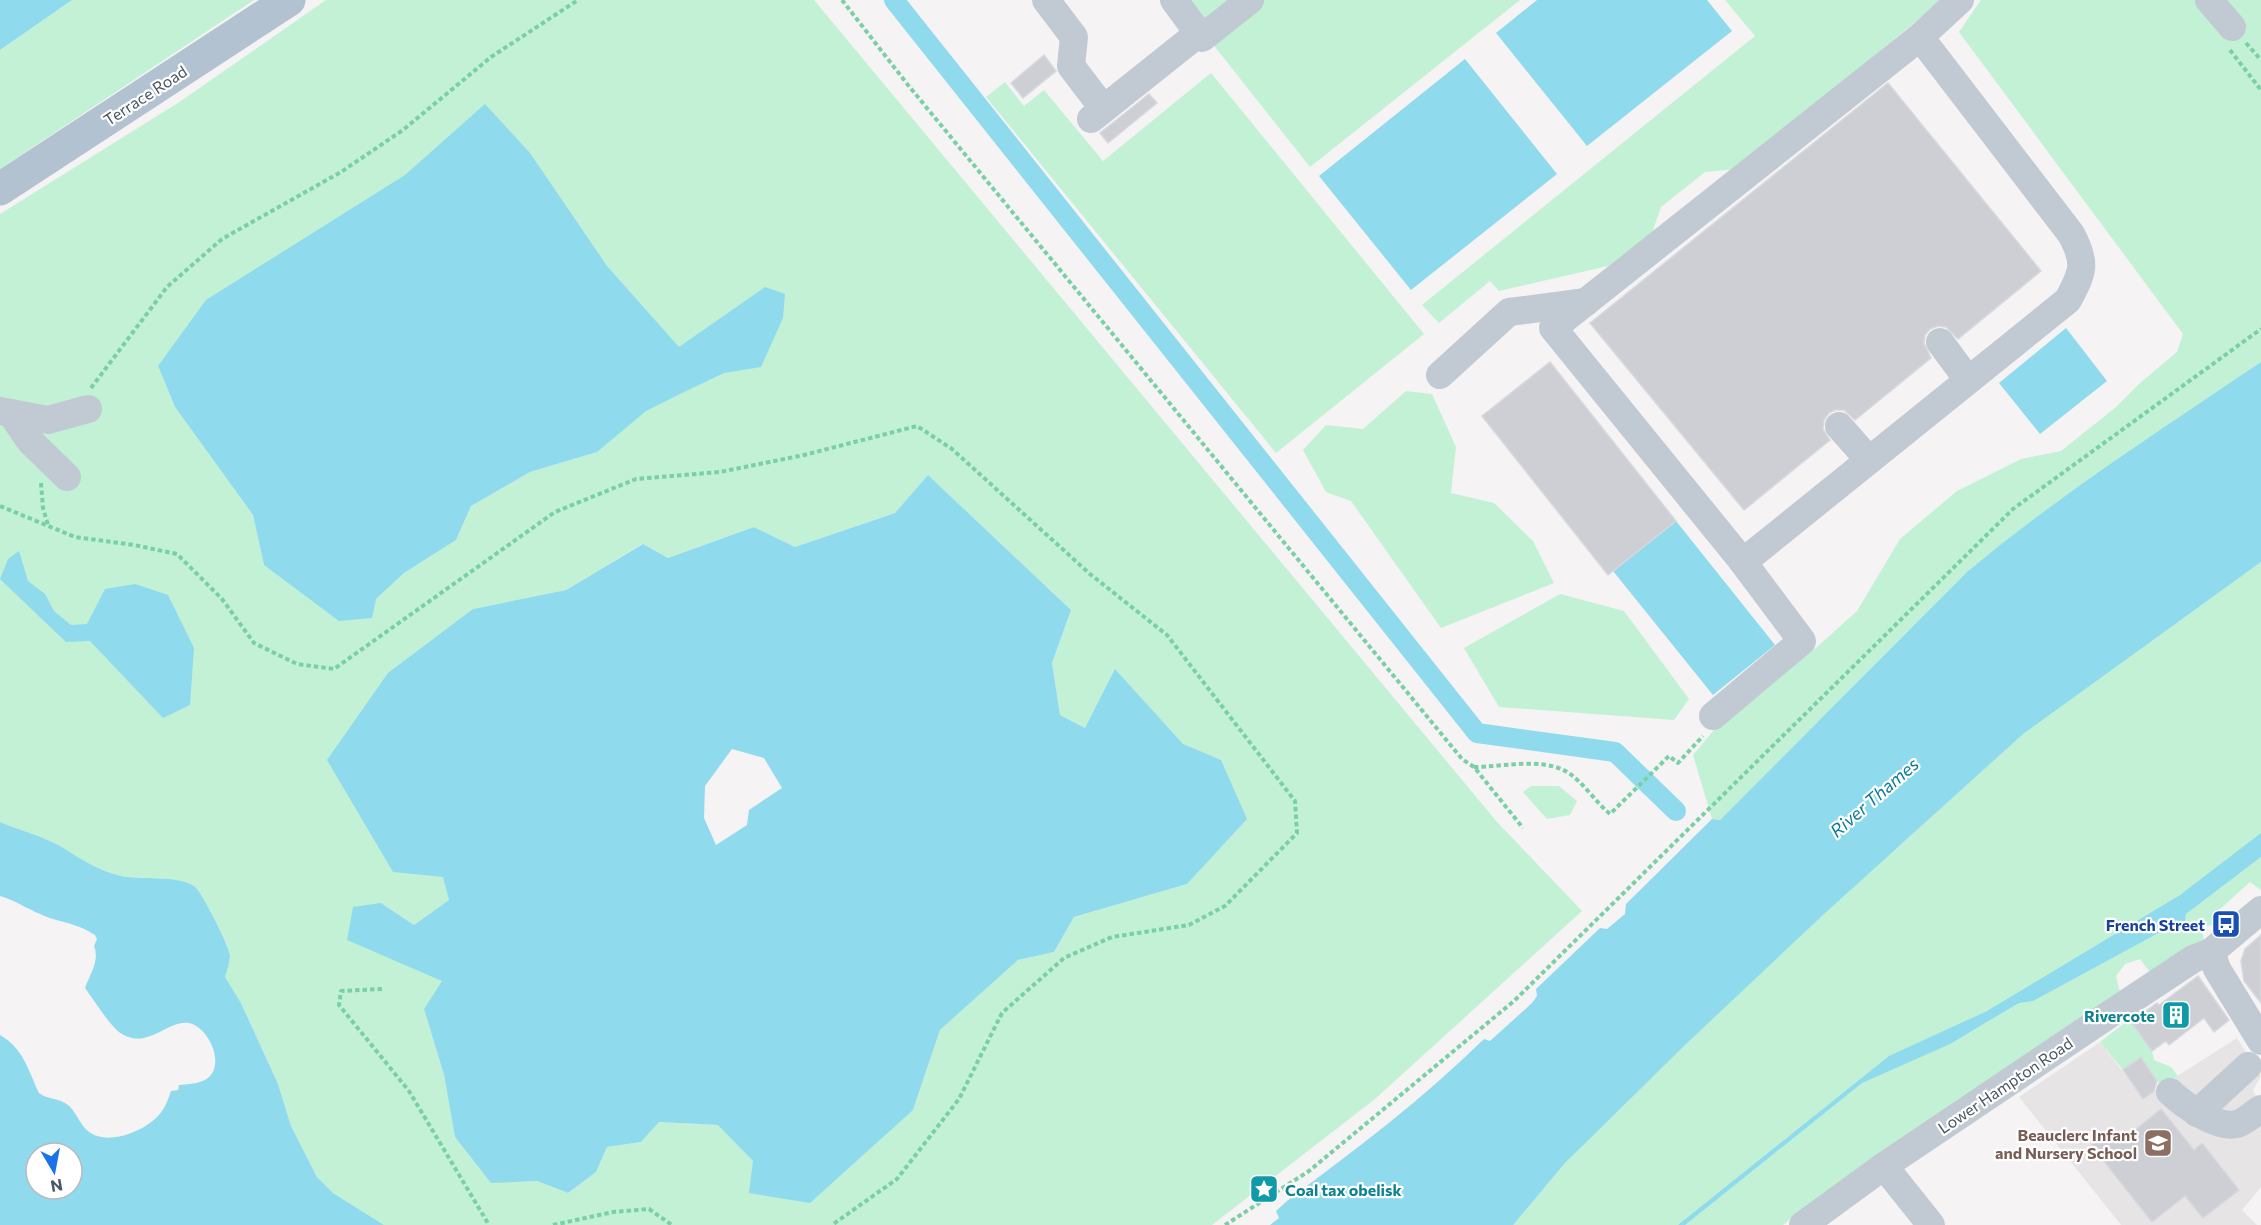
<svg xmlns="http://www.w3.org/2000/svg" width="2261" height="1225" font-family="Commissioner,sans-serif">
	<rect width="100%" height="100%" fill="#f5f3f3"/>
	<path fill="#e6e4e5" d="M2237,1038L2261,1076L2253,1090L2255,1095L2261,1097V1187L2242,1210L2257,1225H2121L2019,1097L2100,1042L2143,1098Z"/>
	<g fill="#c3f1d5" fill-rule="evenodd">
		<path d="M72,0H254L0,169V50Z"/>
		<path d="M326,0H814L1497,822L1582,911L1375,1099L1212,1225H384L333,1193L317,1177L291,1126L278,1084L241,1003L225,977C227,971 230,962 230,955C229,946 201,890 194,886C175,875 142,880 121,876C99,871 79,858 59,846C42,836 19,830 0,822V214L181,101ZM158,366L597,452L530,472L471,506L456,540L404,573L376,599L264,565L253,515L175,407ZM928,475L1071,610L1052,663L1060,715L1085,728L1116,670L1183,745L1221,760L1187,884L1074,917L1054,952L1018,960L940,1030L913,1110L753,1161L719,1125L659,1122L641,1142L607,1147L596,1172L568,1193L537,1181L491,1182L455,1137L444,1075L424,1009L443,981L381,903L414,925L449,900L443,876L473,609L566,590L642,544L668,558L754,527L795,547L895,513Z"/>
		<path d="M1178,0H1520L1310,167Z"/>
		<path d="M1725,0H1942L1736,169L1705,172L1661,207L1652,233L1608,266L1499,291L1490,281L1439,323L1422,305L1755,36Z"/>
		<path d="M1981,0H2261V362C2162,430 2060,495 1967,572L1720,820L1712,819L1693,755L1734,706L1817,647L1857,611L1900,539L1957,491L2021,459L2061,451L2115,408L2140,383L2177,352L2183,334L1959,32Z"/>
		<path d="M1211,73L1424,334L1276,453L986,97L1005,82L1024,106L1044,90L1103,161Z"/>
		<path d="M1406,391L1432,394L1456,447L1451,493L1494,503L1533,541L1554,583L1441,628L1351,501L1326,492L1303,450L1326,425L1363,429Z"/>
		<path d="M2261,562V850L2182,893L2088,971L2177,923L2184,921L2186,914L2261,857V890L2250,882L2219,910L2226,922L2202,927L2205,950L2155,979L2140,959L2125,964L2116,976L2119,989L2122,993L1796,1214L1783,1225H1483L1517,1220L1565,1163L1743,978L1906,840L2031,724L2041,720ZM2017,1004L1979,1027L1973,1018L1987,1011Z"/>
		<path d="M1560,594L1624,611L1689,699L1674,720L1499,707L1464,648Z"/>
		<path d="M1531,786H1559L1577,801L1570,815L1547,819L1523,792Z"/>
		<path d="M2126,1022H2131L2152,1051L2154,1060L2171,1067L2178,1076L2161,1086L2141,1058L2123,1070L2100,1042Z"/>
	</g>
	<g fill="#90daee" fill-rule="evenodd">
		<path d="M0,0H72L0,50Z"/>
		<path d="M1537,0H1707L1732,31L1587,146L1496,33Z"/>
		<path d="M1465,59L1557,174L1411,290L1319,176Z"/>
		<path d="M485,104L530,153L607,266L679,347L765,287L785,294L783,318L761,367L724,373L680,394L646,411L597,452L530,472L471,506L456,540L404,573L376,599L372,618L339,621L264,565L253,515L175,407L158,366L206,300L405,175Z"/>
		<path d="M2066,328L2107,381L2040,434L1999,383Z"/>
		<path d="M2261,362V562L2023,734L1824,914L1685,1045L1565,1163L1513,1225H1270L1279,1218L1276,1211L1287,1201C1355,1150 1423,1099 1484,1039L1490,1041L1532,1003L1537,996L1536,989L1600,928L1607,929L1625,914L1626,904L1712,819L1720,820L1967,572C2059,495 2162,429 2261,362Z"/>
		<path d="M928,475L1071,610L1052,663L1060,715L1085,728L1115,669L1183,744L1221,760L1247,819L1187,884L1074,917L1054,952L1018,960L940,1030L913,1110L810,1203L749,1193L753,1161L718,1125L659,1122L641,1142L607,1147L596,1172L568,1193L537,1181L491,1183L455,1137L444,1075L424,1009L442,981L347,940L353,907L381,903L414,925L449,900L443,877L393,872L327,760L388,673L473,609L566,590L643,544L668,558L754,527L795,547L895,513ZM732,749L764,758L782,788L749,810L747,825L716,845L704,818L705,786Z"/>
		<path d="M1676,521L1775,645L1713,695L1613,571Z"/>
		<path d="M19,551L28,581L45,594L54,611L71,625L87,624L105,589L135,584L168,595L194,648L190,705L163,718L90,641L66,642L0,579L8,559Z"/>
		<path d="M0,822C19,830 42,836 60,846C79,858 99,871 121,876C142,880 176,875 194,886C201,890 229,946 230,955C230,962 227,971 225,977L241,1003L278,1084L291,1126L317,1177L333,1193L384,1225H0V1035C24,1049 28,1070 39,1093C47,1099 57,1098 65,1103C75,1108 79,1124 88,1131C107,1147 145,1131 159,1115C165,1108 168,1100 171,1091L178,1090L179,1085C190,1084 202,1084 210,1076C224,1061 208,1027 189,1023C167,1019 147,1052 119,1032C109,1024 93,999 85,988C90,974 100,961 94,946L97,939L95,935C76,923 67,924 47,917C31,911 17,901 0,896ZM36,1153H72V1189H36Z"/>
		<path d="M2261,833V857L2186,914L2185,921L2181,924L2177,923L2033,1001L2019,1003L1950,1044L1862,1083L1685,1225H1678L1889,1056L1987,1011L2180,895Z"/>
	</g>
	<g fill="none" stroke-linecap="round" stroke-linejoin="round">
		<path stroke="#90daee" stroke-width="20" d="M894,0L1477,733L1615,752L1676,811"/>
	</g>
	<g fill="#cdcfd5" stroke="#d7d9de" stroke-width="1.5">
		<path d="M1044,55L1056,71L1023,98L1011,83Z"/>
		<path d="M1888,83L2041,271L1958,339L1946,327L1938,326L1930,329L1925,335L1924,343L1931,358L1855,420L1844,410H1835L1829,413L1824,420L1823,429L1830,440L1744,510L1590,323Z"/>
		<path d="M1149,94L1157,103L1108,143L1100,133Z"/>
		<path d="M1550,362L1676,521L1608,575L1482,416Z"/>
		<path d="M2261,935V1003L2244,981L2241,961L2245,949Z"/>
		<path d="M2198,976L2229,1020L2214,1032L2204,1018L2169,1045L2166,1041L2152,1051L2131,1022L2157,1003L2159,1005Z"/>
		<path d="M2141,1057L2157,1081L2154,1091L2143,1099L2123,1070Z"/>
		<path d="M2161,1109L2194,1150L2202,1143L2239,1190L2203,1218L2185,1196L2152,1222L2091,1145L2109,1131L2119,1143Z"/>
	</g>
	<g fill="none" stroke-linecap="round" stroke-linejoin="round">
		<g stroke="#7ad0a6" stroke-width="4" stroke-dasharray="4.5 3" stroke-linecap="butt">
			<path d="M842,0L908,85L1462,759L1474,767L1523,828"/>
			<path d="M2246,43L2261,60"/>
			<path d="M2230,50L2261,90"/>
			<path d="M91,388L167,287L222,239L341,172L403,130L491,57L578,0"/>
			<path d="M41,483L43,508L48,525"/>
			<path d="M0,506L75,537L134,545L177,554L222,599L254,643L297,664L334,669L555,512L636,479L720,472L804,455L917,426L952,449L1090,574L1167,635L1295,801L1297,833L1225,906L1189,925L1112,937L1064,958L1002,1013L959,1099L897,1179L832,1225"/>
			<path d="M1474,767C1505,767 1549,755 1574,777C1587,788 1597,803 1610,814L1669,756L1678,763L1703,736"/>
			<path d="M382,989L341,991L339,1005L409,1091L489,1225"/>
			<path d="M553,1225L613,1212L649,1209L672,1225"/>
			<path d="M1225,1225L1309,1171L1514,1001L2013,509L2261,329"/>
		</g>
		<g stroke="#c1cad2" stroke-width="28">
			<path d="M1046,0L1074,37L1071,66L1103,108"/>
			<path d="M1174,0L1202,38L1250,0"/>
			<path d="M2209,0L2232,27"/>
			<path d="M1091,119L1199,33"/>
			<path d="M1940,342L1968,380"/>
			<path d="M1440,375L1509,312L1586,302"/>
			<path d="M0,411L48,420L88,409"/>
			<path d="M11,413L30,441L67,477"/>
			<path d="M1839,426L1869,460"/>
			<path d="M1743,562L2068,300C2083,272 2087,263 2071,234L1920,37"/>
			<path d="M1713,716L1802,641L1743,562L1553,328L1920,37L1960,0"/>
			<path d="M2211,952L2217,969L2261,1041"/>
			<path d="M2170,1092C2184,1105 2217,1129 2237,1124C2245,1122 2254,1113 2261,1109"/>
			<path d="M2197,1113L2248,1066"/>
			<path d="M1884,1166L1931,1225"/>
			<path d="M1803,1225L1884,1166L2116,1010L2193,959L2211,952L2261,910"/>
		</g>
		<path stroke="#b3c2d1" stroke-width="33" d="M0,189L289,0"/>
	</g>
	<defs>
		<g id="bus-square" transform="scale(1.5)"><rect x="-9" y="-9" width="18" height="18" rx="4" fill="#1a4fb4" stroke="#fff"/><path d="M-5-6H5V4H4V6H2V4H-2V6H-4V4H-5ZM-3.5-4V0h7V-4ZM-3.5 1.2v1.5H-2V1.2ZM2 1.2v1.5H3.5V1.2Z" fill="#fff"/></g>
		<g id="building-square" transform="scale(1.5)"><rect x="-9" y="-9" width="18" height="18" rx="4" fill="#0f9aa8" stroke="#fff"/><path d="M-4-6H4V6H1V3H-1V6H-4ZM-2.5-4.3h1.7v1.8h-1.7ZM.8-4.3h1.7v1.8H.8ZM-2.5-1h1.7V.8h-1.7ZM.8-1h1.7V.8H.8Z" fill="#fff"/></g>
		<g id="school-square" transform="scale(1.5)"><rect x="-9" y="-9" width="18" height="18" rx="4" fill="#8d6e63" stroke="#fff"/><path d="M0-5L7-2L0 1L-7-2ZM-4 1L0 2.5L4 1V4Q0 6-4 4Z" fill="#fff"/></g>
		<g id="sight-square" transform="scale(1.5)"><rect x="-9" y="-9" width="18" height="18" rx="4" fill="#0f9aa8" stroke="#fff"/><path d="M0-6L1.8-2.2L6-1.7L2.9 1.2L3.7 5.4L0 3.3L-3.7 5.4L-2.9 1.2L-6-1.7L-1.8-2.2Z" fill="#fff"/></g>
	</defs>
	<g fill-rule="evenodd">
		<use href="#bus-square" x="2226" y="924"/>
		<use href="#building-square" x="2176" y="1015"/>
		<use href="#school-square" x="2158" y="1143"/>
		<use href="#sight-square" x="1264" y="1189"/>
	</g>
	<g text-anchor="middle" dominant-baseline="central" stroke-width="4.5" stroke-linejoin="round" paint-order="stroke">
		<g font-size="16" fill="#4a5661" stroke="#fff">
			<text transform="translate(145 95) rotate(-33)">Terrace Road</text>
			<text transform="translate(2005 1085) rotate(-34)">Lower Hampton Road</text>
		</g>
		<g font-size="16" font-weight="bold" fill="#164399" stroke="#fff" text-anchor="end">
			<text x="2205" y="924">French Street</text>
		</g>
		<g font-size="16" font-weight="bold" fill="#0d838f" stroke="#fff" text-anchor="end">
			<text x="2155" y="1015">Rivercote</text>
			<text x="1285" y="1189" text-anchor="start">Coal tax obelisk</text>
		</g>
		<g font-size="16" font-weight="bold" fill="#785e54" stroke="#fff" text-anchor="end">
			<text x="2137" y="1134">Beauclerc Infant<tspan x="2137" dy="18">and Nursery School</tspan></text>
		</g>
		<g font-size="18" font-style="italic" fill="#0c7c9b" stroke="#fff">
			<text transform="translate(1874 797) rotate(-41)">River Thames</text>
		</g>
	</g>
	<g transform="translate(54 1171) rotate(170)"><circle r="28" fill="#ffffff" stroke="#b7bbc0" stroke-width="1.5"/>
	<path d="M0-4.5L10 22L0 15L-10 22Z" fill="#1a73e8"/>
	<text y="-9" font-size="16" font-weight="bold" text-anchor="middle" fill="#4a5661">N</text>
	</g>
</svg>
